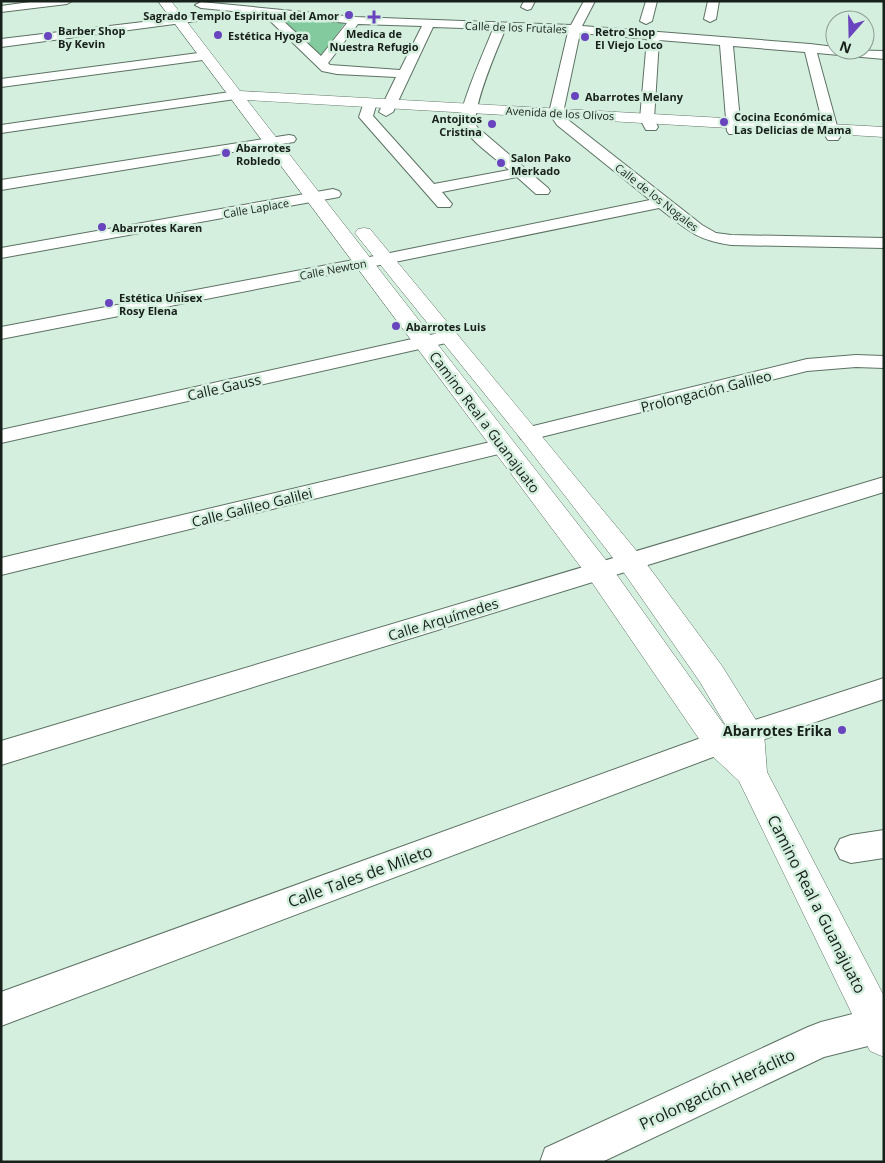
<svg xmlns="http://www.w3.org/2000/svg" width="885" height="1163" font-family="'Open Sans',sans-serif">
	<rect width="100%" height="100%" fill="#d5efde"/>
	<path fill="#83cb9e" d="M280,17L345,23L321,56Z"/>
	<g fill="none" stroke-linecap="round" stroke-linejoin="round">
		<g stroke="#5c7263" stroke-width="2">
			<g id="minor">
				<path d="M37,1H72L67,4L1,12V6Z"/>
				<path d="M524,1H535L531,9L527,10L521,7Z"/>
				<path d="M584,1H595L582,26L810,44L835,47V50L884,51V59L817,53L840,137L838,140H828L826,137L805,52L733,46L741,131L739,134H729L727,131L720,45L659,40L654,119L658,127L656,130H646L640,119L647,39L580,33L563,113L567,119L702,225L716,233L731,235L884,238V248L731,245C696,240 686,229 659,208L385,264L1,339V327L385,254L650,200L557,125L549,113L568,32L505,30C498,47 469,113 477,127L548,188L550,191L548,194H536L517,177L442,192L452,204L450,207H438L359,117L365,99H375L377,102L373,116L434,184L509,170C496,159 468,139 461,124C456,113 487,45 493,29L433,27L393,112L386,116L379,112L396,77L337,74L322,71L263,14L201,8L195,5L201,2L355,17L571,25ZM278,16L347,23L321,56ZM358,24L422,26L400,70L330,65L328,63Z"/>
				<path d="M646,1H657L652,21L646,24L640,21Z"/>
				<path d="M708,1H719L716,19L710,22L704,19Z"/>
				<path d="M193,16L199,19L197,21L1,47V39Z"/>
				<path d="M206,52L212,56L210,59L1,87V79Z"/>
				<path d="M237,91L244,95L242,98L1,133V125Z"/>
				<path d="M289,135L294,136L296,139L294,142L1,190V180Z"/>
				<path d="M333,189L339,191L341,194L339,197L1,258V248Z"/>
				<path d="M448,331L455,333L458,337L455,341L1,443V430Z"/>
				<path d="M856,355L884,356V368L856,367L807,371L529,440L521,439L518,434L521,429L807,359Z"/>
				<path d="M503,439L511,441L514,446L511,451L1,575V558Z"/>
				<path d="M884,477V492L1,765V741Z"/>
				<path d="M884,678V699L729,751L1,1026V992L709,735Z"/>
				<path d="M884,830V858L851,863L840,859L835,849L840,839L851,835Z"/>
				<path d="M884,1006V1042L824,1057L602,1162H540L545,1148L808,1027L821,1022Z"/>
			</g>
		</g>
		<g stroke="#5c7263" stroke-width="1">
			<path id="tertiary" d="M158,1H171L240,91L884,127V137L247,100L609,564L732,736L700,682L620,567L521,439L358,237L355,233L358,229L364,228L370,229L640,555L722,666L764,733L767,772L884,996V1057L870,1051L739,781L708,752L589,578Z"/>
		</g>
		<use href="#minor" fill="#fff" fill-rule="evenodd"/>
		<use href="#tertiary" fill="#fff" fill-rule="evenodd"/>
	</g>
	<g fill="#6845be" stroke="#d5efde" stroke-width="2">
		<circle cx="349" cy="15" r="5"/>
		<path d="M371.5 9.5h5v5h5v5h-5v5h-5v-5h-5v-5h5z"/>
		<circle cx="218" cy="35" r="5"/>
		<circle cx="48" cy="36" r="5"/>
		<circle cx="585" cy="37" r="5"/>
		<circle cx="575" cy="96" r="5"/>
		<circle cx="724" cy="122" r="5"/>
		<circle cx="492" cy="124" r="5"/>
		<circle cx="226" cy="153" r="5"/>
		<circle cx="501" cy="163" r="5"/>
		<circle cx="102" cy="227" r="5"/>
		<circle cx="109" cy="303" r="5"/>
		<circle cx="396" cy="326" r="5"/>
		<circle cx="842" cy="730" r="5"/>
	</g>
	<g text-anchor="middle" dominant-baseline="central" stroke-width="5" stroke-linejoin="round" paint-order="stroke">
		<g font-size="11" font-weight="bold" fill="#17201a" stroke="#d5efde" text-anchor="start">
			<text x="339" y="15" text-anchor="end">Sagrado Templo Espiritual del Amor</text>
			<text x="58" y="30">Barber Shop<tspan x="58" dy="13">By Kevin</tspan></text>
			<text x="595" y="31">Retro Shop<tspan x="595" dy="13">El Viejo Loco</tspan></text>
			<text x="374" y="33" text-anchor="middle">Medica de<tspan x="374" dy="13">Nuestra Refugio</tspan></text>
			<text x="228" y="35">Estética Hyoga</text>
			<text x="585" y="96">Abarrotes Melany</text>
			<text x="734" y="116">Cocina Económica<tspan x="734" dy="13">Las Delicias de Mama</tspan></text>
			<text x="482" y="118" text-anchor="end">Antojitos<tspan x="482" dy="13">Cristina</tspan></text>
			<text x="236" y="147">Abarrotes<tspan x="236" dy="13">Robledo</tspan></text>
			<text x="511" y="157">Salon Pako<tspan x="511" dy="13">Merkado</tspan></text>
			<text x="112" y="227">Abarrotes Karen</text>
			<text x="119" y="297">Estética Unisex<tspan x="119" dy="13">Rosy Elena</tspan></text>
			<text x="406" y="326">Abarrotes Luis</text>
		</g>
		<g font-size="11" fill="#17201a" stroke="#d5efde">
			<text transform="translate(516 27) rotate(2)">Calle de los Frutales</text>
			<text transform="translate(560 113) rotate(3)">Avenida de los Olivos</text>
			<text transform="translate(657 197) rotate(38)">Calle de los Nogales</text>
			<text transform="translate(256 208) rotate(-10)">Calle Laplace</text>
			<text transform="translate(333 269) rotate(-11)">Calle Newton</text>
		</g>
		<g font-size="14" fill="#17201a" stroke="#d5efde">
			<text transform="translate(224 387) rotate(-13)">Calle Gauss</text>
			<text transform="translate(706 391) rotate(-14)">Prolongación Galileo</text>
			<text transform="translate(485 422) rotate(53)">Camino Real a Guanajuato</text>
			<text transform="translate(252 507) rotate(-14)">Calle Galileo Galilei</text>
			<text transform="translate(443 619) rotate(-17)">Calle Arquímedes</text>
		</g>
		<g font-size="14" font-weight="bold" fill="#17201a" stroke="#d5efde" text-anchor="end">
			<text x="832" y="730">Abarrotes Erika</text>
		</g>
		<g font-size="16" fill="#17201a" stroke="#d5efde">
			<text transform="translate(360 876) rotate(-20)">Calle Tales de Mileto</text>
			<text transform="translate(817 904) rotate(63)">Camino Real a Guanajuato</text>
			<text transform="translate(717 1089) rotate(-25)">Prolongación Heráclito</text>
		</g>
	</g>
	<rect width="885" height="1163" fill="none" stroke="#17201a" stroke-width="5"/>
	<g transform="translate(850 35) rotate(200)"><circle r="24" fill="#d5efde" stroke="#899c90"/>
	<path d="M0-4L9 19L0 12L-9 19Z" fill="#6845be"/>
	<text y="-8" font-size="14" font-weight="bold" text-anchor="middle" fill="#17201a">N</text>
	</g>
</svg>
